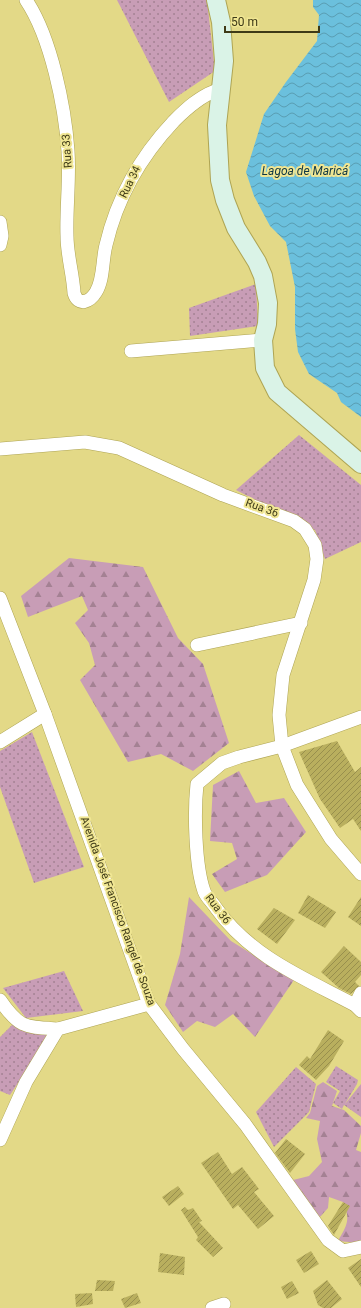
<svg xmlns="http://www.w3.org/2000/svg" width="361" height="1308" font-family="Roboto,sans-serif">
	<defs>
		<pattern id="grass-dots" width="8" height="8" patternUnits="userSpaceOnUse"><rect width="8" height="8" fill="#c89db6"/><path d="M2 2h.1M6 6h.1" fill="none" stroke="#a48193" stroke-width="1.8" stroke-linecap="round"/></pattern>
		<pattern id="forest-firs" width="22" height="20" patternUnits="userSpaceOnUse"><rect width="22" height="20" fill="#c89db6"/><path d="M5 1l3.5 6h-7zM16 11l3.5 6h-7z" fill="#a48193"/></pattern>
		<pattern id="water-waves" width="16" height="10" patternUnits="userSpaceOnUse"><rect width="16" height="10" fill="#6bc0dd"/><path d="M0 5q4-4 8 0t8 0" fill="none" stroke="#599db2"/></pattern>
		<pattern id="building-hatch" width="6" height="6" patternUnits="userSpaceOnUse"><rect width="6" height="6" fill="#b9af5e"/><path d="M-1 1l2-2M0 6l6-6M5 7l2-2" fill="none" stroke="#988f4d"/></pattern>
	</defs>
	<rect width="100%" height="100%" fill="#e3d987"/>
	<g fill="url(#grass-dots)">
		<path d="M117,0H207L215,71L169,102Z"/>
		<path d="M256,284L258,326L190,336L189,308Z"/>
		<path d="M299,435L361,485V542L325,559L315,530L236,490Z"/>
		<path d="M32,732L84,867L34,883L0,787V751Z"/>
		<path d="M64,971L83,1011L26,1018L3,988Z"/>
		<path d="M13,1024L50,1035L10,1095L0,1091V1037Z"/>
		<path d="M336,1066L358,1080L357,1084L345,1104L361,1084V1117L344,1105L342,1109L333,1103L340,1091L326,1082Z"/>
		<path d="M296,1067L316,1084L309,1112L274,1147L256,1112Z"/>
	</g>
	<g fill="url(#forest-firs)">
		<path d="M69,558L143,567L178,638L203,664L229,743L193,771L161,754L128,762L80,680L95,665L89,643L75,623L88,610L82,596L28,617L21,596Z"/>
		<path d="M239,771L256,803L284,798L306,832L267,875L225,892L212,874L237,859L232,843L210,841L213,785Z"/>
		<path d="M189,897L231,941L294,980L255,1037L233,1014L215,1027L197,1021L183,1032L165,1005L180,954Z"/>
		<path d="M323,1082L337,1091L332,1106L344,1110L361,1126V1133L356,1150L361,1152V1240L359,1243L338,1241C347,1225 351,1220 343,1202L329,1197L328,1208L319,1218L289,1181L309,1176L322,1162L317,1139L320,1121L306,1118L310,1113L317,1086Z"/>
	</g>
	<path fill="url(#water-waves)" d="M313,0H361V417L341,402L337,393L309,374L298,352L295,329V287L286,242L270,226L254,196L246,172L264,114L286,82L317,41L319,15L313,7Z"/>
	<g fill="url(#building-hatch)">
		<path d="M337,741L355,772L361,767V831L353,819L340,828L320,799L299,752Z"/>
		<path d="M308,895L336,912L325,928L298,913Z"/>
		<path d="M361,897V926L348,917Z"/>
		<path d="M274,908L295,920L277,944L257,929Z"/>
		<path d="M344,946L361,962V975L355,982L359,986L351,994L339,988L321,972Z"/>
		<path d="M328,1030L344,1041L329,1066L316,1080L299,1065L307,1056L310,1059Z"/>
		<path d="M286,1139L305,1154L290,1173L275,1153Z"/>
		<path d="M218,1152L232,1174L242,1167L259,1189L254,1192L274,1216L258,1229L238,1205L233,1209L201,1163Z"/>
		<path d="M178,1186L184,1194L169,1206L162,1197Z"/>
		<path d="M343,1202L350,1206L334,1235L328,1226Z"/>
		<path d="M185,1207L188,1210L193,1208L202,1221L199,1222L223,1248L213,1257L196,1240L198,1237L181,1210Z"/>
		<path d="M311,1251L319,1264L304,1273L296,1260Z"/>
		<path d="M160,1253L185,1257L184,1275L158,1272Z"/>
		<path d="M361,1259V1287L348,1268Z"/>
		<path d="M97,1280L115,1281L113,1291H95Z"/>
		<path d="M327,1280L342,1299L331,1308H323L318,1305L313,1291Z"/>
		<path d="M292,1281L299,1293L287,1299L281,1287Z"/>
		<path d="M92,1293L93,1304L76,1307L75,1294Z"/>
		<path d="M137,1293L141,1303L125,1308L121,1299Z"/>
	</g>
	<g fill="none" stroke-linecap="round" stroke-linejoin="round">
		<g stroke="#aea453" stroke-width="14">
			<g id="street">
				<path d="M26,0C51,37 65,107 68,151C70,179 66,208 67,236C67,255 73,274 74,293C78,307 90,302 96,292C104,279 102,260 106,245C117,198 141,156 174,121C186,109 199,97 215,91L220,94"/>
				<path d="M0,222L2,236L0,245"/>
				<path d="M131,351L263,340"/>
				<path d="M0,449L85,442L119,448L223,495L294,521L305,529L315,545L317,559L314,580L283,675L279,715L282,746L297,785L331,839L361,874"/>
				<path d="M0,598L45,714L149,1004L183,1049L245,1124L328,1240L343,1251L361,1247"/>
				<path d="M197,645L301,623"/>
				<path d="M361,717L282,746L239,757L222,763L197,784C194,812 195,865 204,891C206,897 213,903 216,908C251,957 304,978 355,1005L361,1011"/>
				<path d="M0,742L45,714"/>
				<path d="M0,1000C19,1028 25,1027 58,1029"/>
				<path d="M355,1005L361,993"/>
				<path d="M0,1140L26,1082L58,1029L149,1004"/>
				<path d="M212,1308L224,1304"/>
			</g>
		</g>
		<g stroke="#aea453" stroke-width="20">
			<path id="secondary" d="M216,0L221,22L224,61L217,125L220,180L225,200L236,228L257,262L263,276L268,303L267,324L263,340L265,368L277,392L361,464"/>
		</g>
		<use href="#street" stroke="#fff" stroke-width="13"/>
		<use href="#secondary" stroke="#daf3e7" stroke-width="18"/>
	</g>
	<g text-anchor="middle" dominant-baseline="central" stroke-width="4" stroke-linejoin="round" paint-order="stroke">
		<g font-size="11" fill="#3e3a17" stroke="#f0e693">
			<text transform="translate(67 151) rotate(-94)">Rua 33</text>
			<text transform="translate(130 182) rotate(-64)">Rua 34</text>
			<text transform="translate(262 508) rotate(20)">Rua 36</text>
			<text transform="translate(218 909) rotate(53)">Rua 36</text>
			<text transform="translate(118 911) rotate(70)">Avenida José Francisco Rangel de Souza</text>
		</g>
		<g font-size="12" font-style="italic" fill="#0f3744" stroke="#f0e693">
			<text x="305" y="171">Lagoa de Maricá</text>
		</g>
	</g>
	<path d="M225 26v6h94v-6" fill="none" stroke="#3e3a17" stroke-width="2"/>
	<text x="231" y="26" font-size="12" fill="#3e3a17" stroke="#f0e693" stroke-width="3" paint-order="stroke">50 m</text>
</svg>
